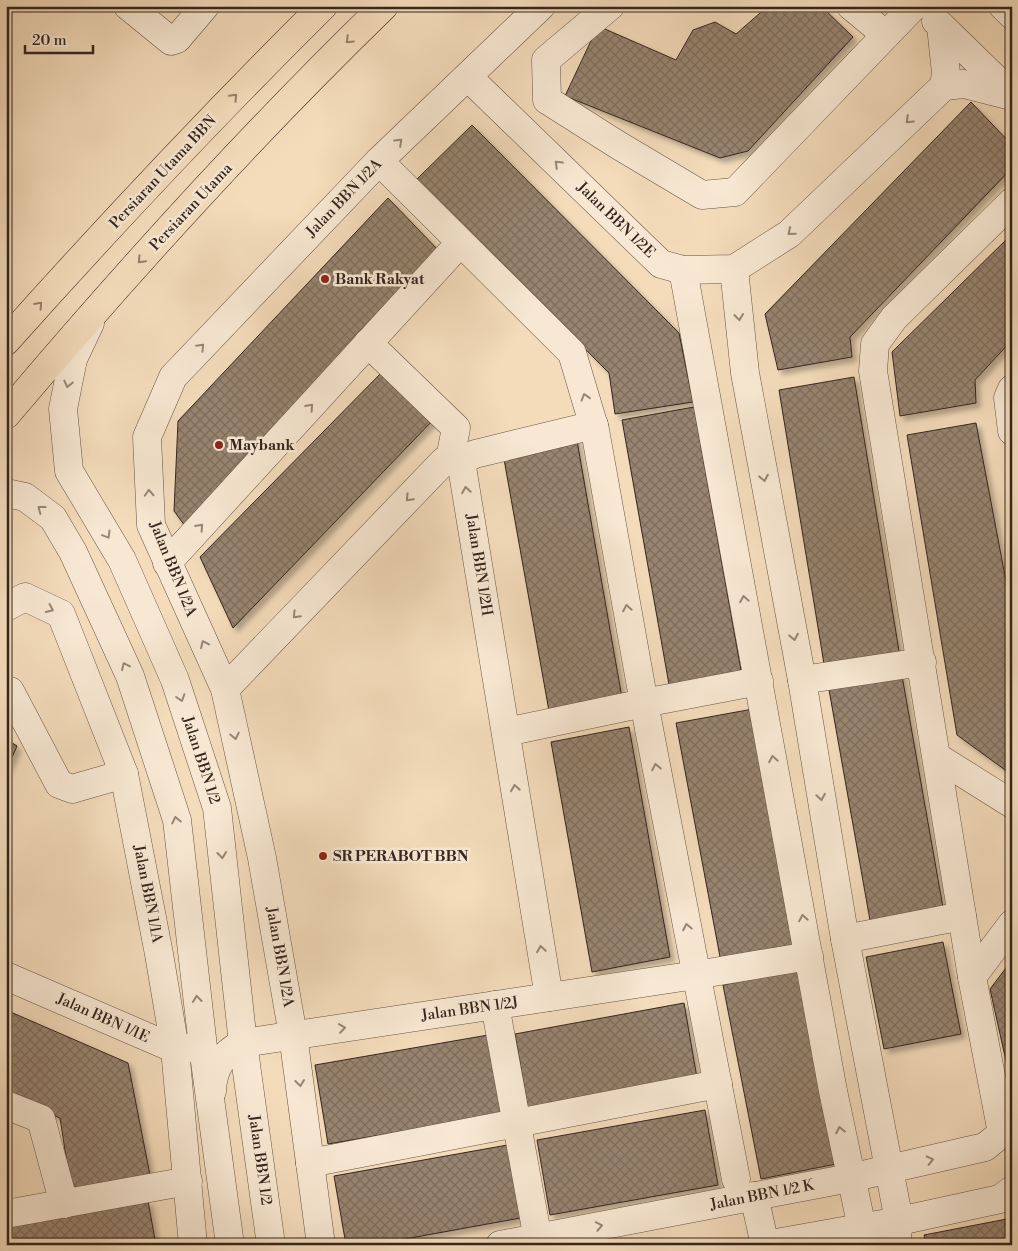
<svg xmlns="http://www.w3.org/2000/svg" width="1018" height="1251" font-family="'Libre Bodoni',serif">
	<defs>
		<pattern id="building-cross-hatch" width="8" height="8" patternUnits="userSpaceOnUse" patternTransform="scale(1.25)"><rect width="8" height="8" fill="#988470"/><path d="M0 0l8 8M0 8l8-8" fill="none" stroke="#7d6c5b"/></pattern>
		<filter id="shadow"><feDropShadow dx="4.5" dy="4.5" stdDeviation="2.5" flood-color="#0004"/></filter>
	</defs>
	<rect width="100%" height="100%" fill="#f4dcbb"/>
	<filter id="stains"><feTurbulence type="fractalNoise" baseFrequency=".004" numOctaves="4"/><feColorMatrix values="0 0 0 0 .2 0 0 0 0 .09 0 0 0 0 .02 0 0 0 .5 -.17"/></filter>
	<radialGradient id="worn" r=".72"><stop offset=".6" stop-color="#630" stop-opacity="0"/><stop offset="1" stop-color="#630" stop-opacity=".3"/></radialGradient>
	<g fill="url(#building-cross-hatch)" stroke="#35251f" filter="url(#shadow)">
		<path d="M768,6H821L853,37L748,151L720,158L565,96L598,26L676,60L693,30L715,22L736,34Z"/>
		<path d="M971,102L1012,145V168L850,337L852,357L778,370L765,314Z"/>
		<path d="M472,125L679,333L693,402L615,414L609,373L417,179Z"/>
		<path d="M388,198L441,253L185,526L174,511L178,421Z"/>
		<path d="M1012,234V340L975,380L976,403L900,416L892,352Z"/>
		<path d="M386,368L435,418L233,628L200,557Z"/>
		<path d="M854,377L900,657L825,670L779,390Z"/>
		<path d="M694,407L742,676L670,690L622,420Z"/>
		<path d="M976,423L1012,613V775L957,735L907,435Z"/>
		<path d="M576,435L622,698L549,711L502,448Z"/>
		<path d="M901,670L944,913L871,926L828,684Z"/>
		<path d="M753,709L797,947L721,962L676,723Z"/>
		<path d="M629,727L670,957L592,972L551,742Z"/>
		<path d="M6,739L17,746L6,771Z"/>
		<path d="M943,942L961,1034L884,1049L866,957Z"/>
		<path d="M1012,960V1088L990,989Z"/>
		<path d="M798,970L836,1164L761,1179L723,985Z"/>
		<path d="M684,1003L697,1078L528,1109L515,1034Z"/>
		<path d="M6,1010L128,1063L150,1175L71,1189L60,1118L6,1095Z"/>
		<path d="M494,1034L508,1113L328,1144L315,1065Z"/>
		<path d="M705,1110L718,1185L550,1215L537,1140Z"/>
		<path d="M513,1144L526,1217L372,1245H346L334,1176Z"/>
		<path d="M148,1201L156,1245H6V1226Z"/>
		<path d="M1012,1218V1245H926L924,1235Z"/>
	</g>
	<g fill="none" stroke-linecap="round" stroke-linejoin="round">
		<g stroke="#655346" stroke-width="29">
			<g id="minor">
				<path d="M128,6L171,41L177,39L205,6"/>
				<path d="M610,6L546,60L547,100L618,145L702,195L735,192L914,6"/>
				<path d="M851,6L886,35"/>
				<path d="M1003,6L1012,15"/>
				<path d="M936,21L1012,95"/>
				<path d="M468,77L661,264L683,270L734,269L789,234L944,86L946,73L941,26"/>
				<path d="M944,86L964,84L1011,96"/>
				<path d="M379,161L572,353L595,430L644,703L736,1179"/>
				<path d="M734,269L745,373L802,680L845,939L899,1221L896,1245"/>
				<path d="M683,270L833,1091L862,1228L874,1245"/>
				<path d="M90,323L73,359L63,409L69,471L122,560L175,680L217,808L243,1043L271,1245"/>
				<path d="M368,343L456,428L450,459"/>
				<path d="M1012,389L1008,398L1012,431"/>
				<path d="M459,461L462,467L549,997"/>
				<path d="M459,461L475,454L594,425"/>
				<path d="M6,493L25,497L53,518L73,552L130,676L177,820L203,1047L230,1245"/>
				<path d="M167,563L460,243"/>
				<path d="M6,607L25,597L61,614L124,774L159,954L175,1049L193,1245"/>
				<path d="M802,680L922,662"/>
				<path d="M225,689L444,461L450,459L459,461"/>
				<path d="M10,691L59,784L72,789L124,774"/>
				<path d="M506,732L644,703L759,681"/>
				<path d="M937,757L1012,804"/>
				<path d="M845,939L962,916"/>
				<path d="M6,976L175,1049L189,1048"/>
				<path d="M972,977L1012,924"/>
				<path d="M495,1005L539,1245"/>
				<path d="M212,1091C213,1066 223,1054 243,1043L696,975L809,956"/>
				<path d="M6,1105L41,1119L64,1204"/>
				<path d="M1002,1133L972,977L873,371L875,344L894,318L1012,202"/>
				<path d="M310,1163L718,1084"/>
				<path d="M754,1196L765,1245"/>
				<path d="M6,1214L188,1181"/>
				<path d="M321,1245L293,1035L262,858L225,689L151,525L147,437L173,377L379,161L541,6"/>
				<path d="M500,1245L850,1178L985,1147L1002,1133L1012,1120"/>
				<path d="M765,1245L899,1221L1000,1199L1012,1190"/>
			</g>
		</g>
		<g stroke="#35251f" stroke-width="29">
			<g id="major">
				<path d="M6,341C108,227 214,114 323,6"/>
				<path d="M6,415C126,273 251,135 384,6"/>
			</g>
		</g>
		<use href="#minor" stroke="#f8e8d3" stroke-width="28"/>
		<use href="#major" stroke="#f4dcbb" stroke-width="28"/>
	</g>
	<defs><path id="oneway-chevron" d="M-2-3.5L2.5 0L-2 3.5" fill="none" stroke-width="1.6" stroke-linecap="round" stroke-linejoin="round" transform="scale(1.25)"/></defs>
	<g stroke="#94806d">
		<use href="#oneway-chevron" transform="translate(349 40) rotate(136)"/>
		<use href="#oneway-chevron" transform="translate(234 97) rotate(-47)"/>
		<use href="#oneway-chevron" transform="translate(141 260) rotate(133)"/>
		<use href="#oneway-chevron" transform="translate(39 305) rotate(-48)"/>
	</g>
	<g stroke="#968679">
		<use href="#oneway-chevron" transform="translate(909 120) rotate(136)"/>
		<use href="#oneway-chevron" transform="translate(399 142) rotate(-43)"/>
		<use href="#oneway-chevron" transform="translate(558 164) rotate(-136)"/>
		<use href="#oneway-chevron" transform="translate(791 232) rotate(140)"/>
		<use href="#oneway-chevron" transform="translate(739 317) rotate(84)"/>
		<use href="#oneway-chevron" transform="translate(201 347) rotate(-46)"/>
		<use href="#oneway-chevron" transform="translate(68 384) rotate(102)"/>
		<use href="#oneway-chevron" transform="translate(585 397) rotate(-107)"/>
		<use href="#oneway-chevron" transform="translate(310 407) rotate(-48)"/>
		<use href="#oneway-chevron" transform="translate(764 478) rotate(79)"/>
		<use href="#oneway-chevron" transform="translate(466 490) rotate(-99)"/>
		<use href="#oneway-chevron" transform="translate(149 493) rotate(-93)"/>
		<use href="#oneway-chevron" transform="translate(409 498) rotate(134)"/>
		<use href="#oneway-chevron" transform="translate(41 509) rotate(-143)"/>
		<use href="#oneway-chevron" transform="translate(200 527) rotate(-48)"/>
		<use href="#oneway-chevron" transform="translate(107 535) rotate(59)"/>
		<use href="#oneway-chevron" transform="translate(744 599) rotate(-100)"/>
		<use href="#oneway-chevron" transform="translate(627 608) rotate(-100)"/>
		<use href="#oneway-chevron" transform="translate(50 609) rotate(25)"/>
		<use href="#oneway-chevron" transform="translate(296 615) rotate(134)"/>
		<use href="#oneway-chevron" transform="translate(794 637) rotate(79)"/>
		<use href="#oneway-chevron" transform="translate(204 644) rotate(-115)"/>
		<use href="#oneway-chevron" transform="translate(125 666) rotate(-115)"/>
		<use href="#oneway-chevron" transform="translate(181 698) rotate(72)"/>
		<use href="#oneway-chevron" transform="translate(235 736) rotate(78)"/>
		<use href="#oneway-chevron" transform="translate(773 759) rotate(-100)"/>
		<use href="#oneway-chevron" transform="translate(656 767) rotate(-101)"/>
		<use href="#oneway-chevron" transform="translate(515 788) rotate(-99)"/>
		<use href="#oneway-chevron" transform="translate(821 797) rotate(81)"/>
		<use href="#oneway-chevron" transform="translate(176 820) rotate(-102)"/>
		<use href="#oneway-chevron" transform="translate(222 855) rotate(84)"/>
		<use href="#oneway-chevron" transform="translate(803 918) rotate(-100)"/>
		<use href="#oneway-chevron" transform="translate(687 927) rotate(-101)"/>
		<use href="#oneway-chevron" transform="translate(541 949) rotate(-99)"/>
		<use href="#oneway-chevron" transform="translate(197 999) rotate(-96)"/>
		<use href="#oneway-chevron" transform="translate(342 1028) rotate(-8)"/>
		<use href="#oneway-chevron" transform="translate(300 1083) rotate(83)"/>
		<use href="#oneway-chevron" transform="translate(840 1130) rotate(-101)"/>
		<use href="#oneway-chevron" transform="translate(930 1160) rotate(-13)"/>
		<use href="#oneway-chevron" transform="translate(599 1226) rotate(-11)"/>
	</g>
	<g fill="#8f2418" stroke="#f8e8d3" stroke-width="2">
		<circle cx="325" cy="279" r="5"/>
		<circle cx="219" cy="445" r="5"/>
		<circle cx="323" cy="856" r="5"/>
	</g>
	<g text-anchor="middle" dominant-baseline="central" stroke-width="5" stroke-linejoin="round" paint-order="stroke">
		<g font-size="15" fill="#35251f" stroke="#f8e8d3">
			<text transform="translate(163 172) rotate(-47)">Persiaran Utama BBN</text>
			<text transform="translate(344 198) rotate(-46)">Jalan BBN 1/2A</text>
			<text transform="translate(191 207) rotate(-47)">Persiaran Utama</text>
			<text transform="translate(616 220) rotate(44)">Jalan BBN 1/2E</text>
			<text transform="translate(479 565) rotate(81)">Jalan BBN 1/2H</text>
			<text transform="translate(173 569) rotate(68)">Jalan BBN 1/2A</text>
			<text transform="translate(201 760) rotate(72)">Jalan BBN 1/2</text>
			<text transform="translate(148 894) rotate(79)">Jalan BBN 1/1A</text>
			<text transform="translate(280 957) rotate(80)">Jalan BBN 1/2A</text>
			<text transform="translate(470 1009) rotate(-8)">Jalan BBN 1/2J</text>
			<text transform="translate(103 1018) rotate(24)">Jalan BBN 1/1E</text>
			<text transform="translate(260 1160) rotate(82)">Jalan BBN 1/2</text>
			<text transform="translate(762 1195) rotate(-11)">Jalan BBN 1/2 K</text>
		</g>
		<g font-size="15" font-weight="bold" fill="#35251f" stroke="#f8e8d3" text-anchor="start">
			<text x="335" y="279">Bank Rakyat</text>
			<text x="229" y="445">Maybank</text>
			<text x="333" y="856">SR PERABOT BBN</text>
		</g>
	</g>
	<rect width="1018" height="1251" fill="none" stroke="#f4dcbb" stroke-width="25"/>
	<rect x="8" y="8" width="1003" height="1236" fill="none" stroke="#35251f" stroke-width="2.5"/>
	<rect x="12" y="12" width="993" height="1226" fill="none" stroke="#35251f"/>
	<path d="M25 45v8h68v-8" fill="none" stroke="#35251f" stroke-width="2.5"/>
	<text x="32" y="45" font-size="15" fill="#35251f" stroke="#f8e8d3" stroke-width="4" paint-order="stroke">20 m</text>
	<rect width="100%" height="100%" filter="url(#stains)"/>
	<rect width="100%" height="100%" fill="url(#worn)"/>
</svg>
